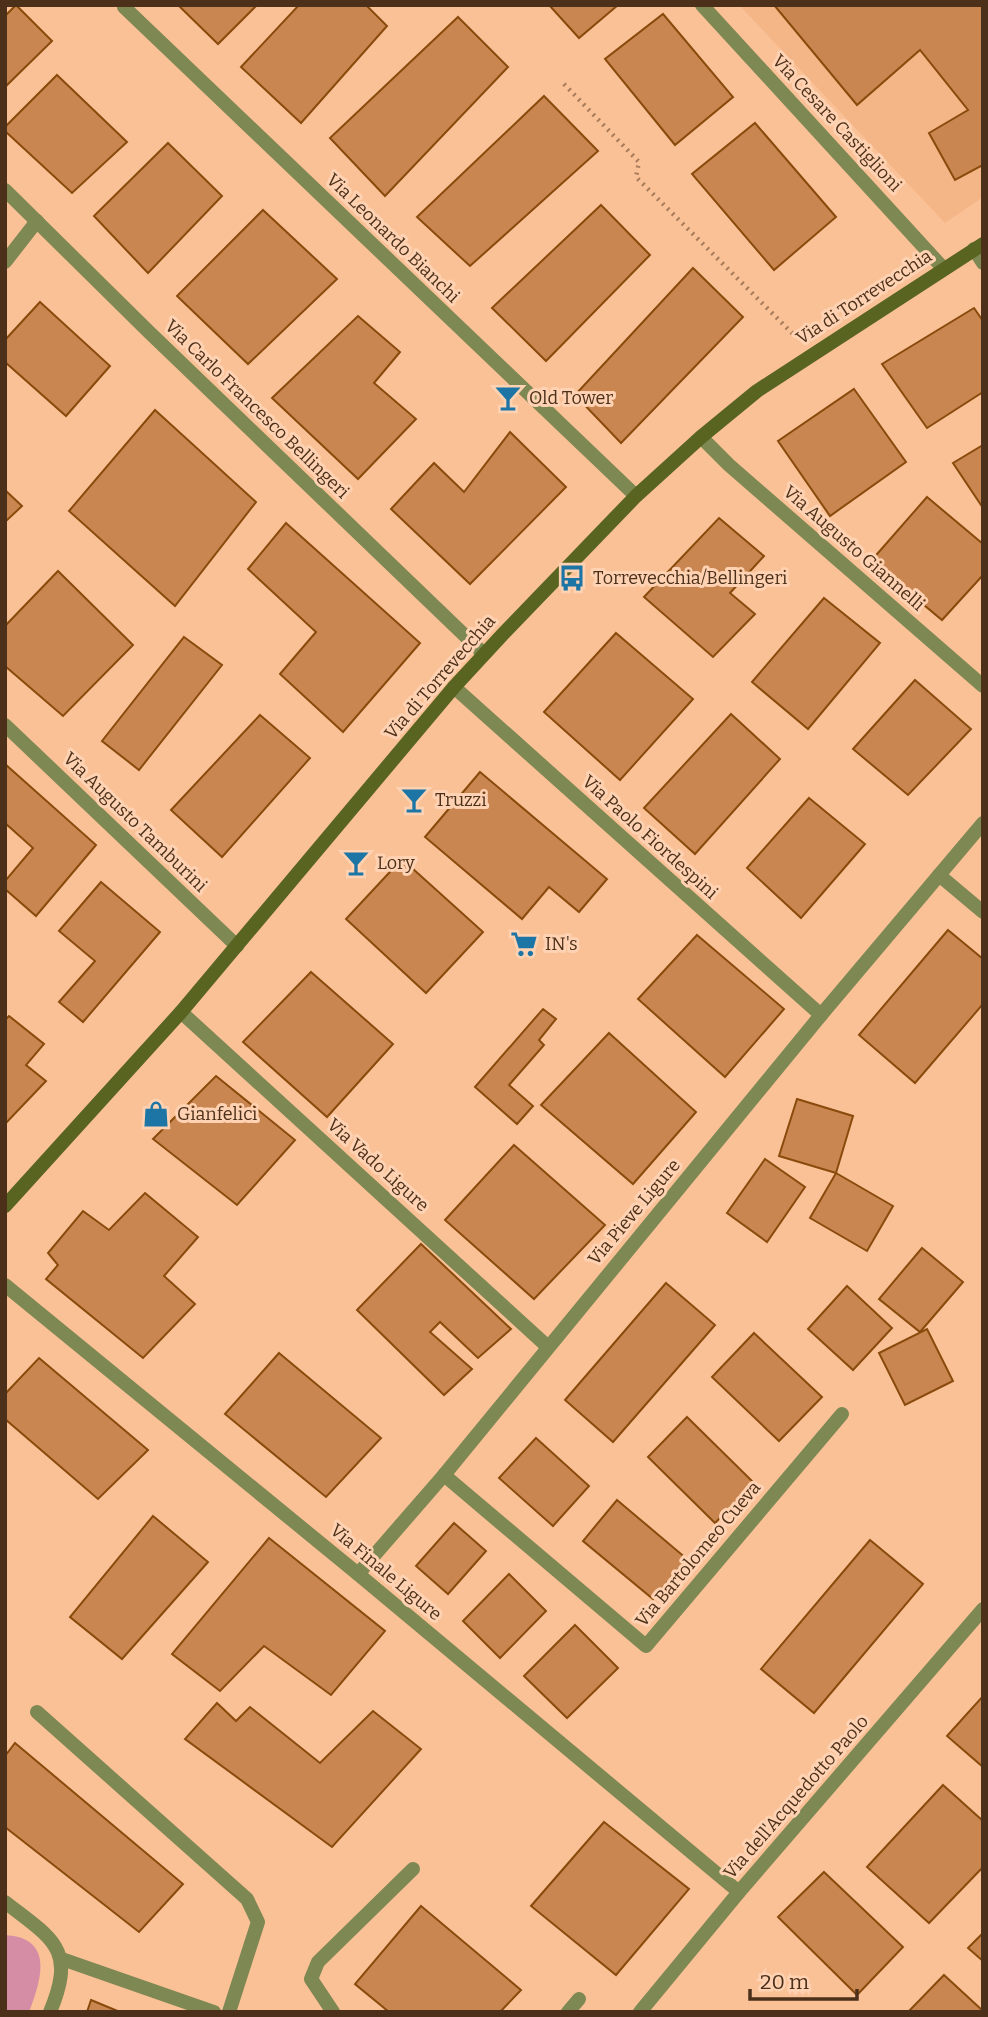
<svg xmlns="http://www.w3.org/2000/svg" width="988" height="2017" font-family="Bitter,serif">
	<rect width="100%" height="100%" fill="#fbc196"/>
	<path fill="#f4b587" d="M739,5H983V197L945,223Z"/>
	<path fill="#d48da5" d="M5,1935C55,1938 41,1980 29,2012H5Z"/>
	<g fill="#ca8650" stroke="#894b0c" stroke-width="2">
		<path d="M16,5L52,41L5,87V16Z"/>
		<path d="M178,5H257L218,44Z"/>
		<path d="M299,5H366L387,26L301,123L241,67Z"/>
		<path d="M549,5H618L579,38Z"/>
		<path d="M774,5H983V165L955,180L929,133L968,110L920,50L857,105Z"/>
		<path d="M663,14L733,97L675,145L605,59Z"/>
		<path d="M458,17L508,67L385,196L330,138Z"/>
		<path d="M57,75L127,142L72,193L5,131V127Z"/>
		<path d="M544,96L598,151L470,266L417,217Z"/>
		<path d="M755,123L836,217L774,270L692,174Z"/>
		<path d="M168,143L222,196L148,273L94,216Z"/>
		<path d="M601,205L650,255L546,361L492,308Z"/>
		<path d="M263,210L337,279L248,364L177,296Z"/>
		<path d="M693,268L743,317L621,443L575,395Z"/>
		<path d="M40,302L110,366L66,416L5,362V340Z"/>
		<path d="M974,308L983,321V392L927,428L882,364Z"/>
		<path d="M358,316L400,352L374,383L416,419L358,479L272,398Z"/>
		<path d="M854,389L906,462L830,516L778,441Z"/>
		<path d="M155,410L256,502L175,606L69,511Z"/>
		<path d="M510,432L566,487L470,584L391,509L434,463L464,492Z"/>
		<path d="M983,445V508L953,463Z"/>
		<path d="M5,490L22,506L5,522Z"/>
		<path d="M927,497L983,544V575L942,620L871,561Z"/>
		<path d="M719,518L764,556L730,593L755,614L713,657L644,597Z"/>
		<path d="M286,523L420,643L343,732L280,674L316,632L248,569Z"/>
		<path d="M58,571L133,645L63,716L5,666V626Z"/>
		<path d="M824,598L880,643L808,729L752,682Z"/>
		<path d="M616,633L693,699L620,780L544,712Z"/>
		<path d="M184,637L222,665L139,770L102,741Z"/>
		<path d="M915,680L971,729L908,795L853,749Z"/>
		<path d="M731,714L780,759L695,854L644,808Z"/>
		<path d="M260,715L310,758L222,857L171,810Z"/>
		<path d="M5,764L96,845L36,916L5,889V881L33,848L5,823Z"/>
		<path d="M480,772L607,879L579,912L549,887L522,919L425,837Z"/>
		<path d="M809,798L865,844L801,918L747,868Z"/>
		<path d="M402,859L483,932L426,993L346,919Z"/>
		<path d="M101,882L160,932L83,1022L59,1002L95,961L59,931Z"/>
		<path d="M948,930L983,959V1004L915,1083L859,1035Z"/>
		<path d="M697,935L784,1009L725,1077L638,999Z"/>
		<path d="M311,972L393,1044L327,1117L243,1042Z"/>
		<path d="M543,1009L556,1019L539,1040L544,1045L509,1085L533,1106L517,1124L475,1087Z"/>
		<path d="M9,1016L44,1044L26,1065L46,1081L5,1124V1020Z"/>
		<path d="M609,1033L696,1112L633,1184L541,1105Z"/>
		<path d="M216,1076L295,1140L237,1205L153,1139Z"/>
		<path d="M797,1099L853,1116L836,1173L779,1156Z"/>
		<path d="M514,1145L605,1225L534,1299L445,1220Z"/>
		<path d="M765,1159L805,1187L767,1242L727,1213Z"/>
		<path d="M836,1173L893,1206L867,1251L810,1218Z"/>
		<path d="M145,1193L198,1237L164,1276L195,1304L143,1358L46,1279L58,1265L48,1253L83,1211L109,1230Z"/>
		<path d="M421,1244L511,1329L478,1358L440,1322L430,1332L472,1369L444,1395L357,1310Z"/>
		<path d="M922,1248L963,1282L920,1332L879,1299Z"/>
		<path d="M666,1283L715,1325L613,1442L565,1400Z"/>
		<path d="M847,1286L892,1328L853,1370L808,1329Z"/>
		<path d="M927,1329L953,1381L905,1405L879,1353Z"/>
		<path d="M754,1333L822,1397L779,1441L712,1377Z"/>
		<path d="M279,1353L381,1438L326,1497L225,1414Z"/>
		<path d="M39,1358L148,1450L98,1499L5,1419V1394Z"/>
		<path d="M687,1417L754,1483L715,1523L648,1457Z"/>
		<path d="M536,1438L589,1486L553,1526L499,1478Z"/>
		<path d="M617,1500L687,1559L653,1599L583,1541Z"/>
		<path d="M153,1516L208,1562L122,1659L70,1617Z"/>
		<path d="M454,1523L486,1551L448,1594L416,1566Z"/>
		<path d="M269,1538L385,1631L331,1695L264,1646L220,1691L172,1654Z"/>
		<path d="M870,1540L923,1584L814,1713L761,1669Z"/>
		<path d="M509,1574L546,1611L500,1658L463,1621Z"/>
		<path d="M575,1625L618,1668L567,1718L524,1676Z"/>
		<path d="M983,1696V1767L947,1736Z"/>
		<path d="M217,1703L236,1721L250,1707L320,1763L373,1711L421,1749L332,1847L185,1739Z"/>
		<path d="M15,1743L183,1884L139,1932L5,1827V1756Z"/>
		<path d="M943,1785L983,1821V1867L929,1923L867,1867Z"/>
		<path d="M604,1822L689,1889L616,1975L531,1906Z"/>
		<path d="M824,1872L903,1947L857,1995L778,1917Z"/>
		<path d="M421,1906L521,1990L500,2012H389L355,1984Z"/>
		<path d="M983,1933V1961L968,1948Z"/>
		<path d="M944,1975L983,2011V2012H908Z"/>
		<path d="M91,2000L120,2012H87Z"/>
	</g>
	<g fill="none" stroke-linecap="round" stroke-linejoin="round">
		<path stroke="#a77b5a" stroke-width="4.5" stroke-dasharray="2 5" stroke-linecap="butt" d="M564,84L639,162L636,177L795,336"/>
		<g stroke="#7d8853" stroke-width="14">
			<path d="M37,1712L247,1899L258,1922L229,2012"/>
			<path d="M62,1959L214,2012"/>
			<path d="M333,2012L311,1979L318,1962L413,1869"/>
			<path d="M568,2012L579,1999"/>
		</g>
		<g stroke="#7d8853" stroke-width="14">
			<path d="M702,5L943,268"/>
			<path d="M124,7L636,496"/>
			<path d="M5,190L149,332L484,654"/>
			<path d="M974,249L983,263"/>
			<path d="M5,262L37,221"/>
			<path d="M701,437L729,465L983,686"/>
			<path d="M454,687L821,1015"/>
			<path d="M5,725L237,946"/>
			<path d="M939,875L983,912"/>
			<path d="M181,1012L548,1347"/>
			<path d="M5,1285L358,1574L739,1892"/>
			<path d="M444,1475L646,1646L842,1414"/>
			<path d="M358,1574L444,1475L821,1015L983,823"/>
			<path d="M5,1902C52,1939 77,1948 50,2012"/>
			<path d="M640,2012L739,1892L983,1609"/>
		</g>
		<path stroke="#596420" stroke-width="14" d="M5,1206L181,1012L454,687L503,634L636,496L701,437L757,391L983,244"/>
	</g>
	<defs>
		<g id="bar-bare" transform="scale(2.1)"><path d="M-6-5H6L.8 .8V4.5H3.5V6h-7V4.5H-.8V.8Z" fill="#1c75a4" stroke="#fed2b2" stroke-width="2.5" paint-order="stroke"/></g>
		<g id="bus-bare" transform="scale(2.1)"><path d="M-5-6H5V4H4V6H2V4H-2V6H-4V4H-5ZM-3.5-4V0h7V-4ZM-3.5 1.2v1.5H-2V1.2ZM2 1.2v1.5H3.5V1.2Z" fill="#1c75a4" stroke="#fed2b2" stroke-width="2.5" paint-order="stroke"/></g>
		<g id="supermarket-bare" transform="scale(2.1)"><path d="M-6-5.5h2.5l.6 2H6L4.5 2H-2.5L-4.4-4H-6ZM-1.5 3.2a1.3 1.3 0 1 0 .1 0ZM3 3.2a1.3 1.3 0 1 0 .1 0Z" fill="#1c75a4" stroke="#fed2b2" stroke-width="2.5" paint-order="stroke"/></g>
		<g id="shop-bare" transform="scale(2.1)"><path d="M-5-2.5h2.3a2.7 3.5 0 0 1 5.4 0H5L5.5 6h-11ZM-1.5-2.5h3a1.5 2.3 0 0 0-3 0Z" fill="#1c75a4" stroke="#fed2b2" stroke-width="2.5" paint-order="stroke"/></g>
	</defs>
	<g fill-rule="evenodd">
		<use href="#bar-bare" x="508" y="398"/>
		<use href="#bus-bare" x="572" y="578"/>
		<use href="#bar-bare" x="414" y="800"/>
		<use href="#bar-bare" x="356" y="863"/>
		<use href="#supermarket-bare" x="524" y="944"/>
		<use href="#shop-bare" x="156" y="1114"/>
	</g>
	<g text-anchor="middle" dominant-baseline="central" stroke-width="6" stroke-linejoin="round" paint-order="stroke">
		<g font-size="18" fill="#4c3019" stroke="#fed2b2">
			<text transform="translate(837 123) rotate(47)">Via Cesare Castiglioni</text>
			<text transform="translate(393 238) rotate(44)">Via Leonardo Bianchi</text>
			<text transform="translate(864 297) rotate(-33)">Via di Torrevecchia</text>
			<text transform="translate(257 409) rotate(44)">Via Carlo Francesco Bellingeri</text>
			<text transform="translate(854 548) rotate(41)">Via Augusto Giannelli</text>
			<text transform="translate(440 677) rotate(-49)">Via di Torrevecchia</text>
			<text transform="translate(135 822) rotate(44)">Via Augusto Tamburini</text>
			<text transform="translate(650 837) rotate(42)">Via Paolo Fiordespini</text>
			<text transform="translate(378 1165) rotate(42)">Via Vado Ligure</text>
			<text transform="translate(634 1212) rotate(-50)">Via Pieve Ligure</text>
			<text transform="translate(698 1554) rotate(-50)">Via Bartolomeo Cueva</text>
			<text transform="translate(386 1572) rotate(40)">Via Finale Ligure</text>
			<text transform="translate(796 1797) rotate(-49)">Via dell'Acquedotto Paolo</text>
		</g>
		<g font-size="18" fill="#4c3019" stroke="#fed2b2" text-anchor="start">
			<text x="529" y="398">Old Tower</text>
			<text x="593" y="578">Torrevecchia/Bellingeri</text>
			<text x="435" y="800">Truzzi</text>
			<text x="377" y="863">Lory</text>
			<text x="545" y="944">IN's</text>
			<text x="177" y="1114">Gianfelici</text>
		</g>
	</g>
	<rect width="988" height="2017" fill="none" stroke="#4c3019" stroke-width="14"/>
	<path d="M750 1989v10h107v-10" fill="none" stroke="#4c3019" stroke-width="3.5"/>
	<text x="760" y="1989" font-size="21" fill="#4c3019" stroke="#fed2b2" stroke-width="5" paint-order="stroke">20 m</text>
</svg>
